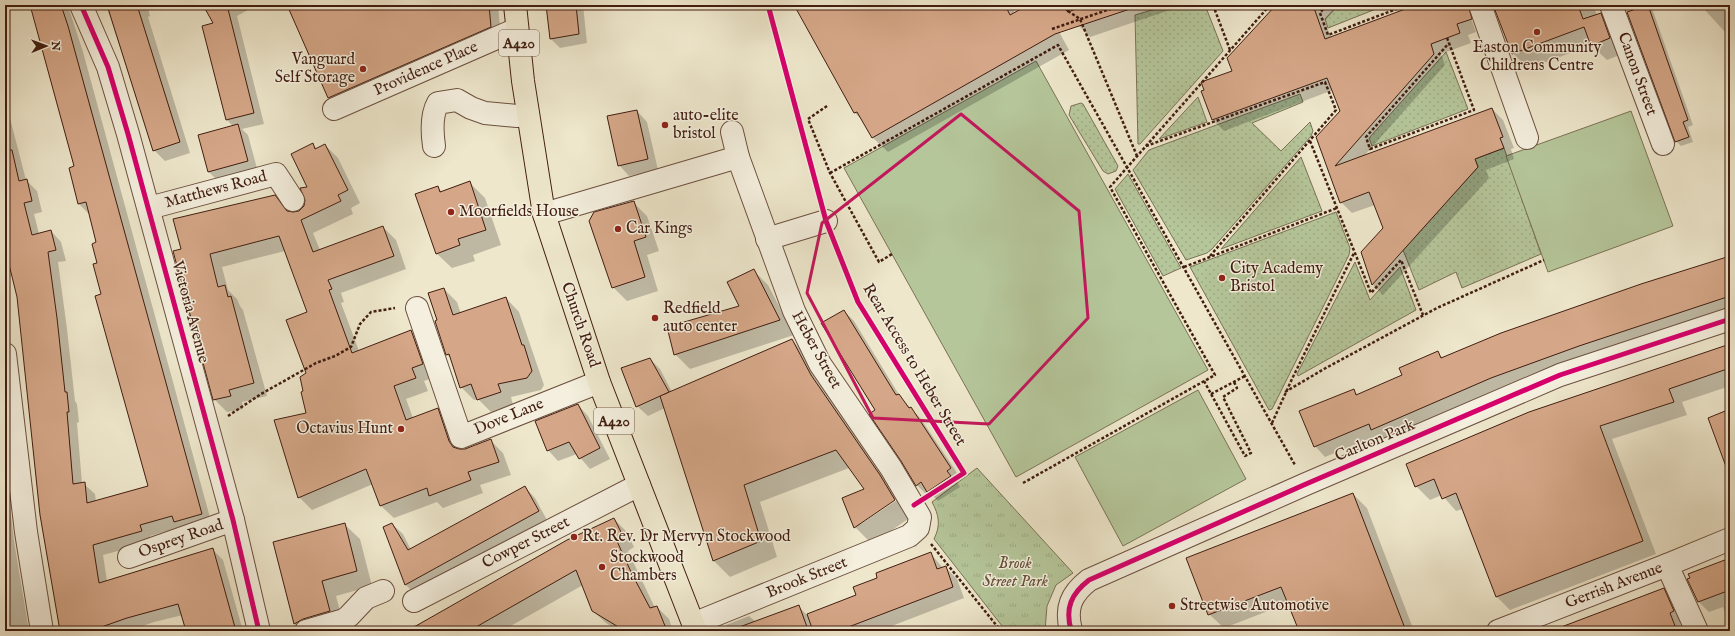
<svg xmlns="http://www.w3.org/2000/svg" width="1735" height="636" font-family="'IM FELL English',serif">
	<defs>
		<pattern id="grass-dots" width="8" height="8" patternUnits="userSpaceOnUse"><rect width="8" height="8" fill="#b5c69a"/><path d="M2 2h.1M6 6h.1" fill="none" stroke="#9daa84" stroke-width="1.8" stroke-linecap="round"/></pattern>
		<pattern id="park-tufts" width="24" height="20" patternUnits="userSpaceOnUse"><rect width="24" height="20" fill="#b5c69a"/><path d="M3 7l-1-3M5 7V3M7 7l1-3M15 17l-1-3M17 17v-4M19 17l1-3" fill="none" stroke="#9daa84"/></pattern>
	</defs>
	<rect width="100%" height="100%" fill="#eee7cc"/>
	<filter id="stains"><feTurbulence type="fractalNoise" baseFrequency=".005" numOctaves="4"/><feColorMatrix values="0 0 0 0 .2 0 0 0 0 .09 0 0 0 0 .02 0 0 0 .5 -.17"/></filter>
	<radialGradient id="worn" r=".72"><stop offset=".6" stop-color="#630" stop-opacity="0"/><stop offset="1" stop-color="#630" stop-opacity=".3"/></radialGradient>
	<g fill="url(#grass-dots)" stroke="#7b7255">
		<path d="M1169,5H1205L1223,51L1140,144H1138L1135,15Z"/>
		<path d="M1338,5H1386L1328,28L1325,19Z"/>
		<path d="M1446,52L1468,109L1372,146L1369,138Z"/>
		<path d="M1300,94L1303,102L1252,123L1281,151L1310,122L1313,131L1311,136L1212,249L1207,253L1186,260L1133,170L1149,150Z"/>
		<path d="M1198,97L1207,122L1159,139Z"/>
		<path d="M1081,103L1083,104L1118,166L1116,171L1108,174L1103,171L1069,115L1071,106Z"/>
		<path d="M1504,148L1541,254L1462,288L1456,272L1419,290L1403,250L1478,167L1475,159Z"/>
		<path d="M1301,157L1322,211L1221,249Z"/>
		<path d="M1128,174L1181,268L1163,276L1115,189Z"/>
		<path d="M1336,212L1350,248L1349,255L1272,409L1269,410L1190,267Z"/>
		<path d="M1355,262L1370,300L1400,267L1416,310L1298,376L1297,374Z"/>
	</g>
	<path fill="url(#park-tufts)" stroke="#7b7255" d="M977,468L1073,573L1056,585L1047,606L1045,631H1006L934,539C941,525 939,515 932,502Z"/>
	<g fill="#b5c69a" stroke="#7b7255">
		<path d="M1036,61L1208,370L1016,477L844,168Z"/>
		<path d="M1631,111L1673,226L1548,272L1506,156Z"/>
		<path d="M1198,390L1246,479L1123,546L1075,457Z"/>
	</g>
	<g fill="#0003" fill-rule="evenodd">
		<path d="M29,5H65L70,12L83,52L212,525L186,532L180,527L150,536L152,542L103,555L107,581L213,550L223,560L243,631H187L183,615L154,622L129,631H61L18,296L5,244V99L26,180L37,191L42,212L34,214L39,234L51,231L61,242L66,261L58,262L67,329L75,401L77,404L79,422L77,423L82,484H84L95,494L96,502L149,487L103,294L98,243L90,215L79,204L70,168L76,167L32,8Z"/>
		<path d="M106,5H147L150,16L148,17L190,153L165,161L154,150Z"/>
		<path d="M204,5H257L237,16L264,124L242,129L248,135L258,172L219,182L209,172L233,126L227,120L214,24Z"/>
		<path d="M288,5H498L501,38L340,109L329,98Z"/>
		<path d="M547,5H583L587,43L560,48L551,39Z"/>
		<path d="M795,5H1011L1015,13L1030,5H1039L1051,17L1069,50L888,152L872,137L864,122L855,113Z"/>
		<path d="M1072,5H1185L1090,37L1079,26Z"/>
		<path d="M1277,5H1339L1325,21L1331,38L1419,5H1466L1476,32L1468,35L1471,43L1441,54L1445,65L1364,156L1492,109L1503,120L1514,148L1511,149L1514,159L1486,170L1489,178L1383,295L1373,285L1362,253L1384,228L1375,205L1352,213L1341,202L1317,137L1341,112L1333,90L1224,131L1213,120L1202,92L1233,71Z"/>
		<path d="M1495,5H1593L1597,15L1600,14L1616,29L1625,53L1607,60L1591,45L1528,69L1513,53Z"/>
		<path d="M1707,5H1730V31L1726,33L1703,8Z"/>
		<path d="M1648,6L1653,11L1693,125L1688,127L1693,142L1681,146L1676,141Z"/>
		<path d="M637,111L647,122L658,170L629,176L619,165Z"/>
		<path d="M313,144L317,149L325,145L338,158L360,203L351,208L353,214L313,233L320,250L383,227L396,240L406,269L341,293L344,302L341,303L359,351L411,331L424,344L435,377L424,381L428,391L406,399L413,418L438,409L451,422L460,450H465L490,440L503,453L511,475L480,485L483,493L443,508L437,502L394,518L381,506L373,484L312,510L299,497L308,414L304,392L308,374V313L285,251L222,267L228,290L237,299L240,306L243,310L267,396L242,402L243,409L227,412L214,399L182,250L274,196L290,213L300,212L305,206L308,188Z"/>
		<path d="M470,183L485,198L501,245L473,255L475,261L452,268L436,253L438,187L442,192Z"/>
		<path d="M633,202L647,216L659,251L647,255L658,291L627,301L613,287Z"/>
		<path d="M1730,256V310L1383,440L1378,435L1325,457L1315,446L1353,390L1358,395L1403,376L1437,352L1443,358L1502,334Z"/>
		<path d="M754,271L768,285L794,335L690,369L675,354L740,307Z"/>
		<path d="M444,289L457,302L461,314L506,298L519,312L544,385L541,390L511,397L513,405L491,412L478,399L474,400L461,387L452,359L447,355L436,322L439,321Z"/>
		<path d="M844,311L854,321L901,398L921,419L961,479L957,482L960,487L938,501L930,493L927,495L917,485L876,410Z"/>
		<path d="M792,340L808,357L828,393L897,492L911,517L872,544L855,527L844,499L865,490L849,468L760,502L777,557L730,577L714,561L665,408L648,416L637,406L623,369L650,359L660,369L672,392ZM899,496L900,498L861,524V522Z"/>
		<path d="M1730,345V386L1682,402L1687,415L1612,439L1656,554L1510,610L1497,597L1463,509L1456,511L1442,495L1430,500L1416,486Z"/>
		<path d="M578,405L588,416L610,459L590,469L577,454L558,461L548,450Z"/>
		<path d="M5,464L14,541L29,631H5Z"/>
		<path d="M525,487L535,498L548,522L416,595L406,585L385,527L392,524L403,534L411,550Z"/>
		<path d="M1353,494L1367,508L1414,631H1300L1289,603L1224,628L1209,614Z"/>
		<path d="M614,519L626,531L634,547L628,551L655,608L657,607L669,619L673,631H615L614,628L606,623L593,611L583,585L502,631H395L420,624Z"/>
		<path d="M344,524L360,539L372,586L336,596L344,626L302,631L295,624L274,542Z"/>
		<path d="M931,554L943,568L945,567L957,579L964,598L879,631H729L726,625L749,616L756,622L798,606L807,615L857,595L878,578Z"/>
		<path d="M1730,559V628L1723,607L1709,612L1699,602Z"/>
		<path d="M1664,589L1674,600L1684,622L1680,623L1683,631H1555Z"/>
		<path d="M939,628L942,631H931Z"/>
		<path d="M1730,628V631H1723Z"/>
	</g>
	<g fill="#d5a788" stroke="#411d10">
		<path d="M30,5H61L68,26L202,514L174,522L172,516L140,525L142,531L93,545L99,583L213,548L236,631H186L178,604L127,618L90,631H60L40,515L17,297L5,248V150H12L19,181L27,179L32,201L24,203L32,235L51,230L56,250L48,252L57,318L65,392H67L69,412H67L73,484L85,482L87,503L148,486L95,296L101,294L93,264L97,263L92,244L96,242L86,202L78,204L69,168L74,166Z"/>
		<path d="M107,5H137L180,142L153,151Z"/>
		<path d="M203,5H227L254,113L226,120L202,26L213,23Z"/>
		<path d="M287,5H489L491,27L328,98Z"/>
		<path d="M546,5H576L579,34L550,39Z"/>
		<path d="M794,5H1005L1010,15L1028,5H1133V8L1055,34L872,138L857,112L854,113Z"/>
		<path d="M1276,5H1313L1325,39L1416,5H1468L1472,19L1457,24L1460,33L1431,44L1434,54L1335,166L1492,108L1503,137L1500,138L1504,148L1475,159L1478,167L1372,285L1361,252L1383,228L1369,192L1340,203L1316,137L1340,111L1327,78L1212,120L1201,91L1204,90L1201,82L1232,71L1227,58Z"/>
		<path d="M1493,5H1578L1583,19L1601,13L1610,38L1591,46L1584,27L1512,54Z"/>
		<path d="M1648,5L1688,120L1683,122L1689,137L1675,142L1627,12Z"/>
		<path d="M637,110L648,159L618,166L607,116Z"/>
		<path d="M238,124L248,161L208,172L198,135Z"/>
		<path d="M313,143L315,149L325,144L348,190L338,195L341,201L301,220L313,252L383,226L394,256L328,280L332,289L329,290L352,353L411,330L423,364L412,368L416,378L394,386L406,420L438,408L449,441L453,447L459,449H465L491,439L499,462L468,472L471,480L429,496L427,488L380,506L366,469L298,498L274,420L306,413L301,392L303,391L300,377L306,373L286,320L307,312L279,236L210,254L218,287L225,285L228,297L231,296L254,383L229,390L231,396L213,400L173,251L181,249L173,219L275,195L287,211L293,212L299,211L304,206L305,200L300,188L307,187L291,154Z"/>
		<path d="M470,181L486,230L458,239L460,245L436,254L415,194L438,186L440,192Z"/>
		<path d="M634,201L646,237L634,241L645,277L612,288L589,221L594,212Z"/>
		<path d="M1730,256V296L1579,346L1491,378L1371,430L1369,424L1314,447L1299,411L1354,389L1356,395L1402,375L1399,368L1438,351L1441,358L1501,333L1641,284Z"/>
		<path d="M754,269L780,320L674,355L667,327L739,306L727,282Z"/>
		<path d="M444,288L453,315L506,297L522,345H524L532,371L527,378L498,384L501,392L477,400L471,384L460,388L449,354L446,355L435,321L437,320L428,293Z"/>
		<path d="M844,310L896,395L899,394L909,408L911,407L951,468L947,471L951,476L927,492L921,482L916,486L901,461L869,414L875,410L821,323Z"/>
		<path d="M792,339L811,375L880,475L895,500L854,528L842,498L864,489L836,450L744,485L761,541L713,561L660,396Z"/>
		<path d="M1730,344V368L1669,389L1674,402L1600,426L1643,541L1496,597L1456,493L1442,499L1434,479L1415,487L1406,464L1529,412Z"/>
		<path d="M650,358L669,392L636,407L621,368Z"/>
		<path d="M578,404L600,448L579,459L569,442L547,451L535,421Z"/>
		<path d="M1730,409V472H1728L1708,418Z"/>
		<path d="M525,486L539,511L405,585L383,527L392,523L408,550Z"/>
		<path d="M1353,493L1406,631H1299L1281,587L1208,615L1186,558Z"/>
		<path d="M614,518L622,534L616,539L632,574L650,608L657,606L667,631H625L592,611L576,570L469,631H407L567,540Z"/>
		<path d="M345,523L357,571L322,581L330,611L303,619L294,624L273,542Z"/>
		<path d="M931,552L937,569L946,566L953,587L838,631H813L807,614L856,595L853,587L877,578L876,573Z"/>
		<path d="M1730,558V590L1698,602L1687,579L1690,578L1688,574Z"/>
		<path d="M1664,588L1674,611L1670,613L1677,631H1557L1556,629Z"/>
		<path d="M799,605L807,627L797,631H734V629Z"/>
	</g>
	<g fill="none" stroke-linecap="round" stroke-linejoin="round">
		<g stroke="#6c503f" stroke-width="24">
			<g id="minor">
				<path d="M81,5L108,67L128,134L233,520L259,631"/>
				<path d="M1480,5L1527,138"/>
				<path d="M1611,5L1663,144"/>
				<path d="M334,109L517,29"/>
				<path d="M434,146C432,132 431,115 438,103L457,100L471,108L485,113L517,116L527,114"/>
				<path d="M149,208L276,174L293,200"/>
				<path d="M544,214L738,157"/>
				<path d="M767,239L826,221"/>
				<path d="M417,308L461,437L599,382"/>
				<path d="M5,354L26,532L42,631"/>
				<path d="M129,557L233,520"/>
				<path d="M1667,565L1697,631"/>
				<path d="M414,601L639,485"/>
				<path d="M693,624L909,536L918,528L920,517L891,468L820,364L794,311L738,157L732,132"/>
				<path d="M1071,630C1065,608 1071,594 1089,580L1306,484L1560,375L1730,319"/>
				<path d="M306,631L344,620L349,616L366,598L383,591"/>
				<path d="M1498,631L1667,565L1730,539"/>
			</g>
		</g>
		<g stroke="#411d10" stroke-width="24">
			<path id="major" d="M515,5L523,81L544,214L599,382L696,631"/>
		</g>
		<g stroke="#411d10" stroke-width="2.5" stroke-dasharray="3 2" stroke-linecap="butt">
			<path d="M768,5L820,200"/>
			<path d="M1064,5L1068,11L1085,5"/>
			<path d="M1213,5L1230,50"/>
			<path d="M1326,5L1320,13L1328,35L1407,5"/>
			<path d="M1068,11L1080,19L1137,156"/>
			<path d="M1052,29L1122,5"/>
			<path d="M1447,38L1449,43L1474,110L1370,149L1366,137L1449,43"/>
			<path d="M827,106L808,119L830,173L879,262L892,254"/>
			<path d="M1310,141L1371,293L1401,260L1423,315"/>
			<path d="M1146,146L1325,82L1336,110L1210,256"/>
			<path d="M830,173L1058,45L1295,465"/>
			<path d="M833,240L858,302L964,473L931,494"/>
			<path d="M1184,267L1337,208"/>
			<path d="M1204,381L1245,456L1251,453L1223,397L1237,388L1234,382"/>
			<path d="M1285,392L1324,369L1437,308L1544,260"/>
			<path d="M1211,394L1245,376"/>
			<path d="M228,416L261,394L316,363L335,356L351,347L360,324L371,312L395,308"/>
			<path d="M1272,423L1292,379L1354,253"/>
			<path d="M1023,483L1215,375L1110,187L1270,5"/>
			<path d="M931,544L1001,631"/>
		</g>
		<use href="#minor" stroke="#f4efde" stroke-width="22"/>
		<use href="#major" stroke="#eee7cc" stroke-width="22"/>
		<g stroke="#f4efde" stroke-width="8">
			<g id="cycleway">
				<path d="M81,5L108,67L128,134L233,520L259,631"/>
				<path d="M768,5L826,221L858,302L964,473L914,505"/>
				<path d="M1071,630C1065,608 1071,594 1089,580L1306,484L1560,375L1730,319"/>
			</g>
		</g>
		<use href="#cycleway" stroke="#d6006c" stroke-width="5"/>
	</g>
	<path fill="none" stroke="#c2185b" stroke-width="3" stroke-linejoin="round" d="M961,114L1079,211L1088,318L989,424L873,418L807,293L822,223Z"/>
	<g fill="#8f2418" stroke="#f4efde" stroke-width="1.5">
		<circle cx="1537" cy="32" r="4"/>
		<circle cx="363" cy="69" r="4"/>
		<circle cx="665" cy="125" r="4"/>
		<circle cx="451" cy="212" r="4"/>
		<circle cx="618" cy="229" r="4"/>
		<circle cx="1222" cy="278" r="4"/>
		<circle cx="655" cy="318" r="4"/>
		<circle cx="401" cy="429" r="4"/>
		<circle cx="574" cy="537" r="4"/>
		<circle cx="602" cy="567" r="4"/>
		<circle cx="1172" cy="606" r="4"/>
	</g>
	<g text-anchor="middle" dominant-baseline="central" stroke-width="3" stroke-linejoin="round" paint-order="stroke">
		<g fill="#f4efde" stroke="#775c4e" stroke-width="1">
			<rect x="499" y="30" width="40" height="26" rx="3"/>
			<rect x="594" y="408" width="40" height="26" rx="3"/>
		</g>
		<g font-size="15" font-weight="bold" fill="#411d10">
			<text x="519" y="43">A420</text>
			<text x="614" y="421">A420</text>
		</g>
		<g font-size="16" fill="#411d10" stroke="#f4efde" text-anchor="start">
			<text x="1537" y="48" text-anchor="middle">Easton Community<tspan x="1537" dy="18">Childrens Centre</tspan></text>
			<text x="355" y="60" text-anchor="end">Vanguard<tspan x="355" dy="18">Self Storage</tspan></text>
			<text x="673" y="116">auto-elite<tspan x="673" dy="18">bristol</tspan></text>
			<text x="459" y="212">Moorfields House</text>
			<text x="626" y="229">Car Kings</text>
			<text x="1230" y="269">City Academy<tspan x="1230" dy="18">Bristol</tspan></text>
			<text x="663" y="309">Redfield<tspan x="663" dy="18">auto center</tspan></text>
			<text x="393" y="429" text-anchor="end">Octavius Hunt</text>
			<text x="582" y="537">Rt. Rev. Dr Mervyn Stockwood</text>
			<text x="610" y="558">Stockwood<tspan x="610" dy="18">Chambers</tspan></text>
			<text x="1180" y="606">Streetwise Automotive</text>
		</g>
		<g font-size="16" fill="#411d10" stroke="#f4efde">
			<text transform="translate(426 69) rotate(-24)">Providence Place</text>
			<text transform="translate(1637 74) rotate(70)">Canon Street</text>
			<text transform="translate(216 190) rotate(-15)">Matthews Road</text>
			<text transform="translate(190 312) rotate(75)">Victoria Avenue</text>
			<text transform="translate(580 325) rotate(71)">Church Road</text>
			<text transform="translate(816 350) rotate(61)">Heber Street</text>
			<text transform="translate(914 365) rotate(59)">Rear Access to Heber Street</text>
			<text transform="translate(509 417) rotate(-22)">Dove Lane</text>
			<text transform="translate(1375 441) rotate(-23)">Carlton Park</text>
			<text transform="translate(181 539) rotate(-19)">Osprey Road</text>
			<text transform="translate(526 543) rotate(-27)">Cowper Street</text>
			<text transform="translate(807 578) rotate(-22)">Brook Street</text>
			<text transform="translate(1614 586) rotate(-21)">Gerrish Avenue</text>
		</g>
		<g font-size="16" font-style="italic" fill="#645039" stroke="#f4efde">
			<text x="1015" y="564">Brook<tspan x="1015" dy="18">Street Park</tspan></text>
		</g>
	</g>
	<rect width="1735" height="636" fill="none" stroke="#eee7cc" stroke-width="20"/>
	<rect x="6" y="6" width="1723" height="624" fill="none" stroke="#411d10" stroke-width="2"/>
	<rect x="10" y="10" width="1715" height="616" fill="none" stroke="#411d10"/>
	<g transform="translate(46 46) rotate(89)" stroke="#f4efde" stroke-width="3" paint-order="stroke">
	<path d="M0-3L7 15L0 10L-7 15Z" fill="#411d10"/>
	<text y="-6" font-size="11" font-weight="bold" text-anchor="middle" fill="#411d10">N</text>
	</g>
	<rect width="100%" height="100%" filter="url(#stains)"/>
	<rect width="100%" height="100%" fill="url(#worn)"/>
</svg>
